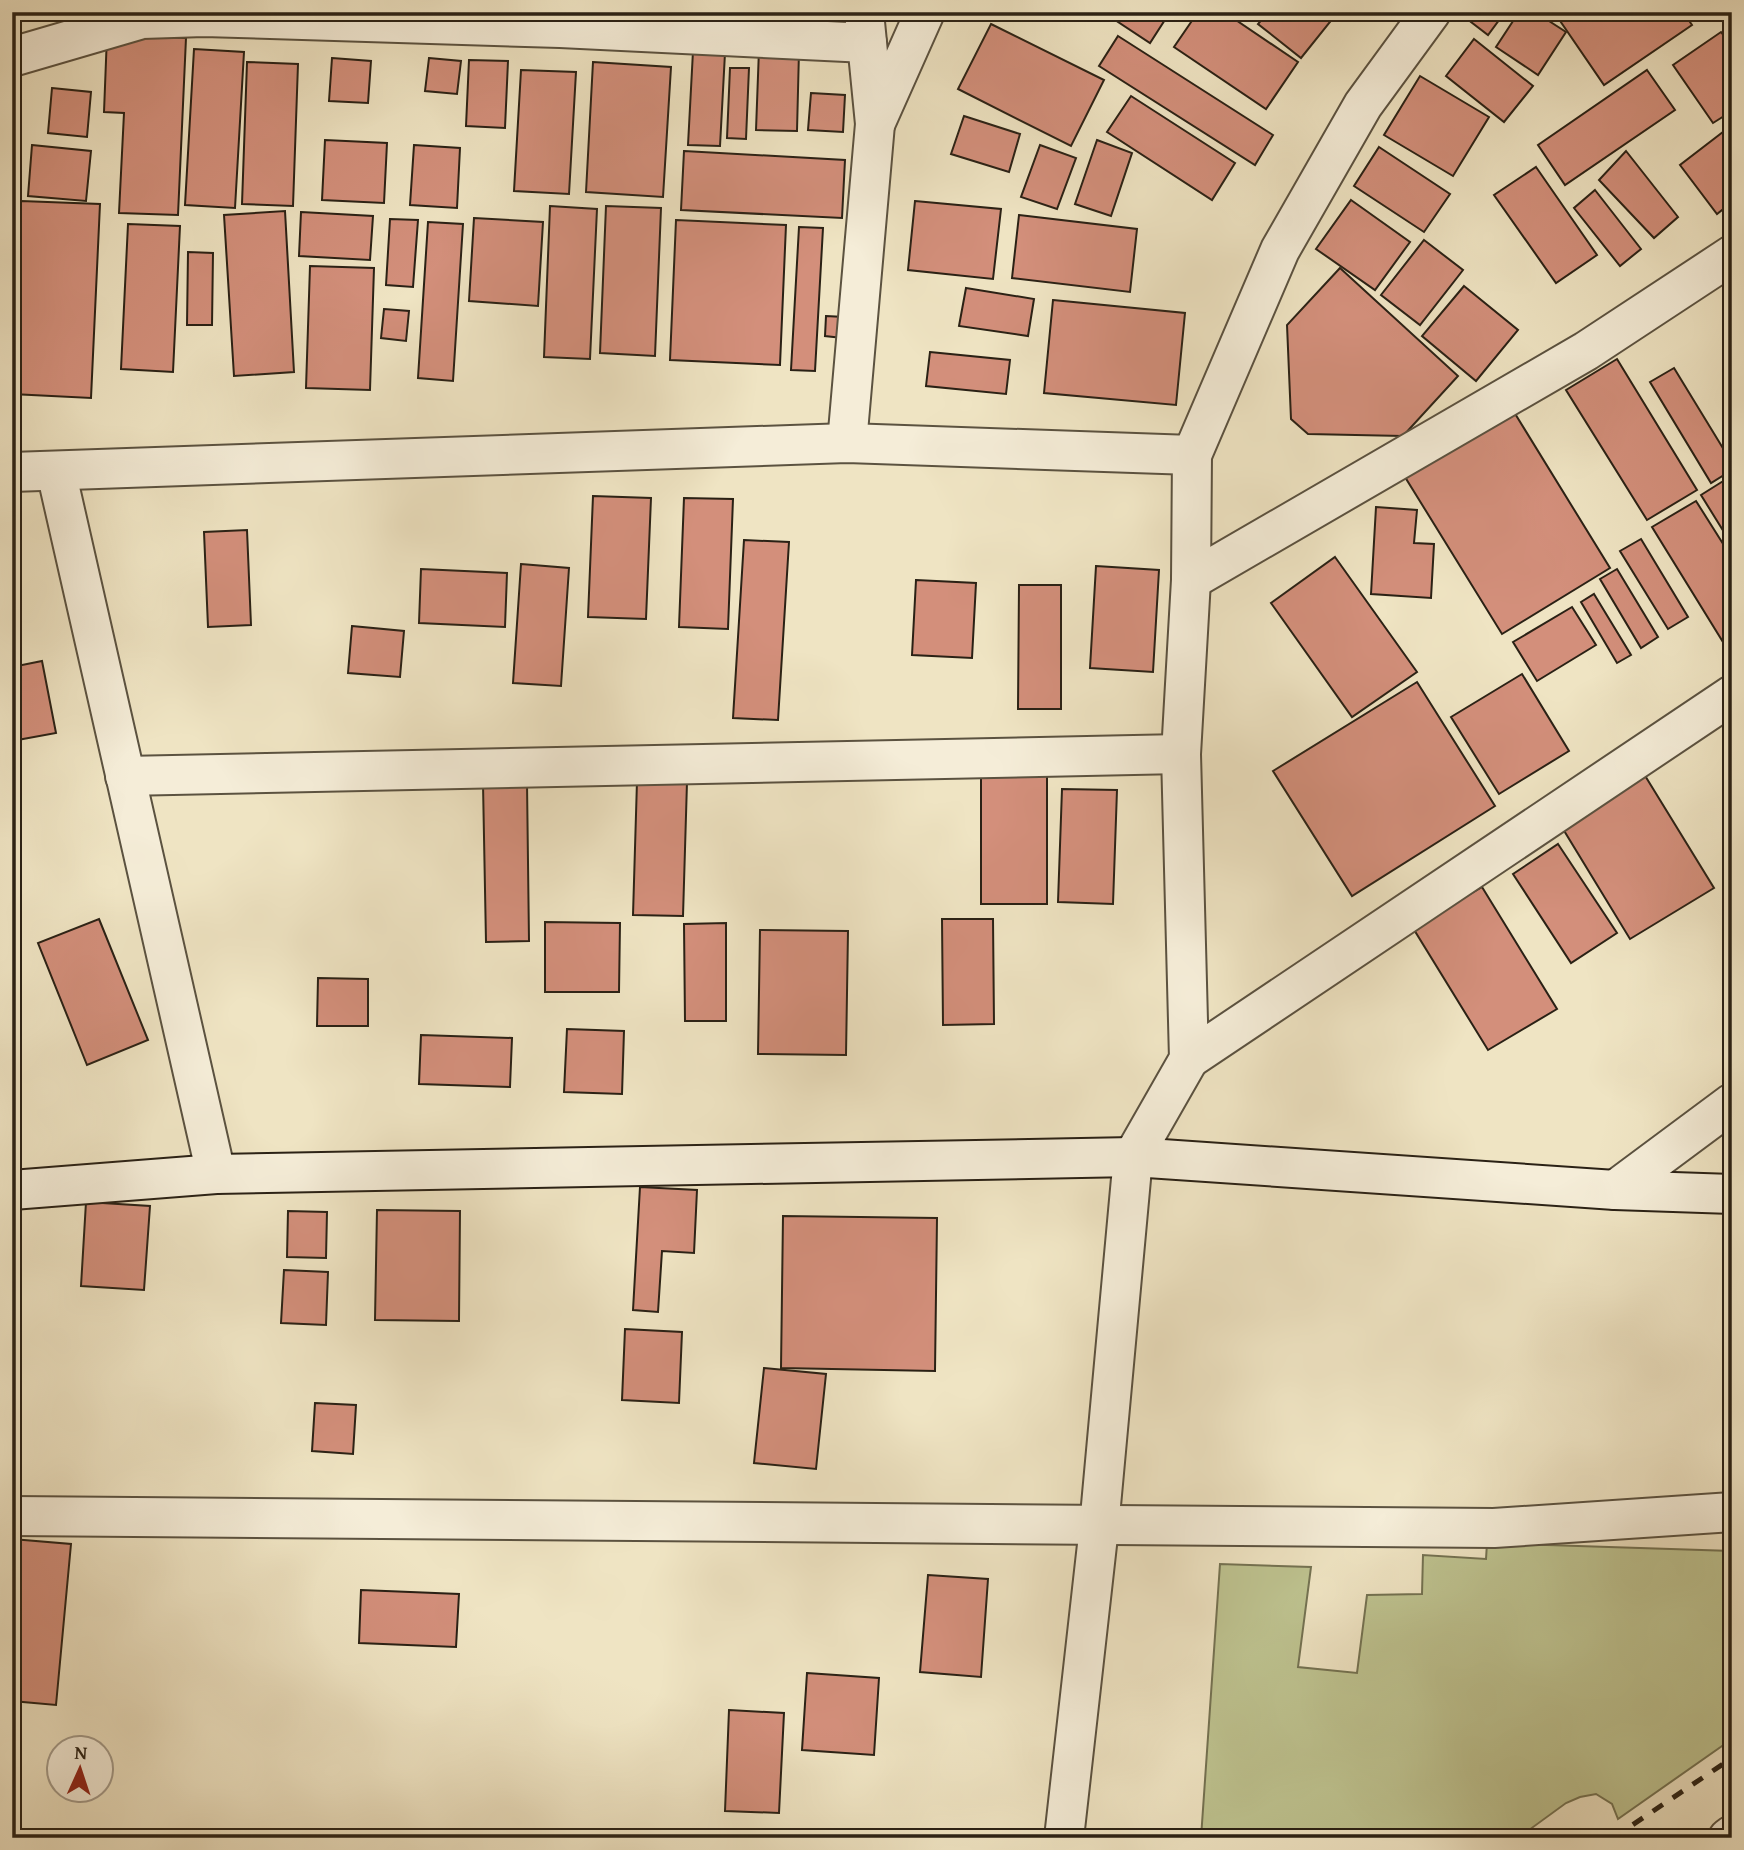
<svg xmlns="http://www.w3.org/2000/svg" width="1744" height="1850" font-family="'Gentium Book Plus',serif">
	<rect width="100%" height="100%" fill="#efe4c3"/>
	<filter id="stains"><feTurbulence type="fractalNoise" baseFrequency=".00286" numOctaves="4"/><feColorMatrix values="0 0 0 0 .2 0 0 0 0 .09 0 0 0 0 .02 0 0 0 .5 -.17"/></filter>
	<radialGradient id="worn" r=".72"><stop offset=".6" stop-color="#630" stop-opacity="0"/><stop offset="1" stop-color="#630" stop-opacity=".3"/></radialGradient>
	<path fill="#bec390" stroke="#747252" stroke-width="2" d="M1487,1543L1732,1551V1739L1618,1819L1612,1804L1596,1794L1580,1797L1566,1803L1518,1838H1201L1220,1564L1311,1567L1298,1667L1357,1673L1367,1595L1422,1594L1423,1555L1486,1559Z"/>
	<g fill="#d38f7b" stroke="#2a2115" stroke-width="2">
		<path d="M1103,12H1170L1150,43Z"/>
		<path d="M1198,12H1224L1298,62L1266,109L1174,47Z"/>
		<path d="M1268,12H1328L1334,17L1301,58L1258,24Z"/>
		<path d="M1458,12H1505L1488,35Z"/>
		<path d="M1519,12H1535L1566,32L1538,75L1496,47Z"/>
		<path d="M1554,12H1683L1692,25L1604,85Z"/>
		<path d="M991,24L1104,80L1071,146L958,89Z"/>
		<path d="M1721,32L1732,47V111L1713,123L1673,65Z"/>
		<path d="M107,35L186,38L178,215L119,213L124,113L104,112Z"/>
		<path d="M1118,36L1273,135L1255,165L1099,66Z"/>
		<path d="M1474,39L1533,86L1504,122L1446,76Z"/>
		<path d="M194,49L244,52L235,208L185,205Z"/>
		<path d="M759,49L799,51L797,131L756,130Z"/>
		<path d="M693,51L725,53L720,146L688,145Z"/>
		<path d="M332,58L371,61L368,103L329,101Z"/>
		<path d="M429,58L461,61L457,94L425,91Z"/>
		<path d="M469,60L508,61L505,128L466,126Z"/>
		<path d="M247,62L298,64L293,206L242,204Z"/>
		<path d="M593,62L671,67L663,197L586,192Z"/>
		<path d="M730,68H749L746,139L727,138Z"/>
		<path d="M521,70L576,72L569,194L514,191Z"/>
		<path d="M1647,70L1675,110L1565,185L1538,145Z"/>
		<path d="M1420,76L1489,117L1453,176L1384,135Z"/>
		<path d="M52,88L91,92L87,137L48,133Z"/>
		<path d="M811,93L845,95L843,132L808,130Z"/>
		<path d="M1131,96L1235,163L1212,200L1107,132Z"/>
		<path d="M964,116L1020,134L1009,172L951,154Z"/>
		<path d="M1732,125V202L1717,214L1680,165Z"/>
		<path d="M325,140L387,143L384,203L322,200Z"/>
		<path d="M1097,140L1132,153L1111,216L1075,204Z"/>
		<path d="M32,145L91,151L86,201L28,196Z"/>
		<path d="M414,145L460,148L457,208L410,205Z"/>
		<path d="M1040,145L1076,158L1057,209L1021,197Z"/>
		<path d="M1379,147L1450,194L1424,232L1354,186Z"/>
		<path d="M684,151L845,160L842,218L681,210Z"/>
		<path d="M1626,151L1678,217L1654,238L1599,180Z"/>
		<path d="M1536,167L1597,255L1556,283L1494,195Z"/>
		<path d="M1595,190L1641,249L1620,266L1574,208Z"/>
		<path d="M1351,200L1410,242L1375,290L1316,249Z"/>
		<path d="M21,201L100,204L91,398L12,394Z"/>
		<path d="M915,201L1001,209L993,279L908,270Z"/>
		<path d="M550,206L597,209L590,359L544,357Z"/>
		<path d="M606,206L661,208L655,356L600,353Z"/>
		<path d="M285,211L294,372L234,376L224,215Z"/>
		<path d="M301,212L373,216L370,260L299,256Z"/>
		<path d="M1019,215L1137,229L1130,292L1012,278Z"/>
		<path d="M474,218L543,222L538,306L469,301Z"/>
		<path d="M390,219L418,220L413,287L386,285Z"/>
		<path d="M676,220L786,225L780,365L670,360Z"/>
		<path d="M428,222L463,224L453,381L418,378Z"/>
		<path d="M128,224L180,226L173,372L121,369Z"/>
		<path d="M799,227L823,228L815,371L791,370Z"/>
		<path d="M1424,240L1463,270L1420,325L1381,295Z"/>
		<path d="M188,252L213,253L212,325H187Z"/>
		<path d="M310,266L374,268L370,390L306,388Z"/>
		<path d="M1340,268L1458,376L1403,436L1308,434L1291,419L1287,325Z"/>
		<path d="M1464,286L1518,330L1476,381L1422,336Z"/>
		<path d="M966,288L1034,299L1028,336L959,326Z"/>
		<path d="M1053,300L1185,313L1176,405L1044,393Z"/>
		<path d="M384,309L409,311L406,341L381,338Z"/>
		<path d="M826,316L844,317L842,338L825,336Z"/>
		<path d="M930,352L1010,360L1006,394L926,386Z"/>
		<path d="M1617,359L1697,490L1647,520L1566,390Z"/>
		<path d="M1674,368L1732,463V470L1711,483L1650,382Z"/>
		<path d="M1514,412L1610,568L1502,634L1405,477Z"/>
		<path d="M1728,478L1732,484V545L1701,495Z"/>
		<path d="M593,496L651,498L646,619L588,617Z"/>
		<path d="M684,498L733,499L728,629L679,627Z"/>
		<path d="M1696,501L1732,558L1731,655L1652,527Z"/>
		<path d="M1376,507L1417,510L1414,543L1434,544L1431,598L1371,594Z"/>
		<path d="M247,530L251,625L208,627L204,532Z"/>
		<path d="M1641,539L1688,617L1668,629L1620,551Z"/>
		<path d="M744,540L789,542L778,720L733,718Z"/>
		<path d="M1335,557L1417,672L1352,717L1271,603Z"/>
		<path d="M521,564L569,568L561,686L513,683Z"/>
		<path d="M1096,566L1159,570L1153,672L1090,668Z"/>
		<path d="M421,569L507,573L505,627L419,623Z"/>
		<path d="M1617,569L1658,637L1641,648L1600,579Z"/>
		<path d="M916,580L976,583L972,658L912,655Z"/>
		<path d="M1019,585H1061V709H1018Z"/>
		<path d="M1594,594L1631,655L1617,663L1581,602Z"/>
		<path d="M1572,607L1596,645L1537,681L1513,642Z"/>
		<path d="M352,626L404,631L400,677L348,673Z"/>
		<path d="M42,661L56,733L12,741V667Z"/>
		<path d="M1522,674L1569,751L1499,794L1451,717Z"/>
		<path d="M1417,682L1495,806L1352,896L1273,771Z"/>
		<path d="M981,771L1047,772V904H981Z"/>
		<path d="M1644,774L1714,888L1630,939L1560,824Z"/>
		<path d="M637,781L687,782L683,916L633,915Z"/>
		<path d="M527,783L529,941L486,942L483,784Z"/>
		<path d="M1062,789L1117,790L1113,904L1058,902Z"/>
		<path d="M1558,844L1617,933L1571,963L1513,874Z"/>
		<path d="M1482,887L1557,1009L1488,1050L1413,928Z"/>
		<path d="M99,919L148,1040L87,1065L38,943Z"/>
		<path d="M942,919H993L994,1024L943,1025Z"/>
		<path d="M545,922L620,923L619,992H545Z"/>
		<path d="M726,923V1021H685L684,924Z"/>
		<path d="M760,930L848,931L846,1055L758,1054Z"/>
		<path d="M318,978L368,979V1026H317Z"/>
		<path d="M567,1029L624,1031L622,1094L564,1092Z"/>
		<path d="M421,1035L512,1038L510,1087L419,1084Z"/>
		<path d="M640,1187L697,1190L694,1253L662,1251L658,1312L633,1310Z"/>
		<path d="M86,1202L150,1206L144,1290L81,1286Z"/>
		<path d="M377,1210L460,1211L459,1321L375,1320Z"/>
		<path d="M288,1211L327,1212L326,1258L287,1257Z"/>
		<path d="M783,1216L937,1218L935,1371L781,1368Z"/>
		<path d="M284,1270L328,1272L326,1325L281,1323Z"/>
		<path d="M625,1329L682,1332L679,1403L622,1400Z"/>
		<path d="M764,1368L826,1374L816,1469L754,1463Z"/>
		<path d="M315,1403L356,1405L353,1454L312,1451Z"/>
		<path d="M12,1539L71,1544L56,1705L12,1701Z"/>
		<path d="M928,1575L988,1579L981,1677L920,1672Z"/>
		<path d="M361,1590L459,1594L456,1647L359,1643Z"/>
		<path d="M807,1673L879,1678L874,1755L802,1750Z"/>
		<path d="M729,1710L784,1713L779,1813L725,1811Z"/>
	</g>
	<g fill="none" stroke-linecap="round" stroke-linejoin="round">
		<g stroke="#5b5240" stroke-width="42">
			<g id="minor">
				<path d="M12,57L142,19L204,17L560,28L867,43"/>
				<path d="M876,122L925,12"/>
				<path d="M847,443L875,124L864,12"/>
				<path d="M56,471L216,1174"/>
				<path d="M12,472L847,443L1192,455"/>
				<path d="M1191,580L1586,351L1732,255"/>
				<path d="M125,776L1181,754"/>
				<path d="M1189,1059L1732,695"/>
				<path d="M1615,1190L1732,1103"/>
				<path d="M12,1516L1494,1528L1732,1512"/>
				<path d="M1064,1838L1099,1527L1133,1157L1189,1059L1181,754L1191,580L1192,455L1280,250L1363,105L1431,12"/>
				<path d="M1728,1838L1732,1835"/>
			</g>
		</g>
		<g stroke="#2a2115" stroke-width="42">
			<path id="secondary" d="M12,1190L216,1174L1133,1157L1615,1190L1732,1194"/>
		</g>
		<use href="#minor" stroke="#f5edd8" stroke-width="38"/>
		<use href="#secondary" stroke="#f5edd8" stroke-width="38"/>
		<path stroke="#2a2115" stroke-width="5" stroke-dasharray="12 12" stroke-linecap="butt" d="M1613,1838L1732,1758"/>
	</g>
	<rect width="1744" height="1850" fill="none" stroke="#efe4c3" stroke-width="42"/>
	<rect x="14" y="14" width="1716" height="1822" fill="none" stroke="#2a2115" stroke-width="3.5"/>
	<rect x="21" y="21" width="1702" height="1808" fill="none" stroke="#2a2115" stroke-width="2"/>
	<g transform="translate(80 1769) rotate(3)"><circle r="33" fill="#f5edd8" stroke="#a49b8a" stroke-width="2"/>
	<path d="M0-5L12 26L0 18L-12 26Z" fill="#8f2418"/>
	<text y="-10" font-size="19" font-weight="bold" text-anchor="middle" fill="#2a2115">N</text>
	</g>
	<rect width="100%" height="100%" filter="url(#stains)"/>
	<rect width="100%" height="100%" fill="url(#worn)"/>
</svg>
